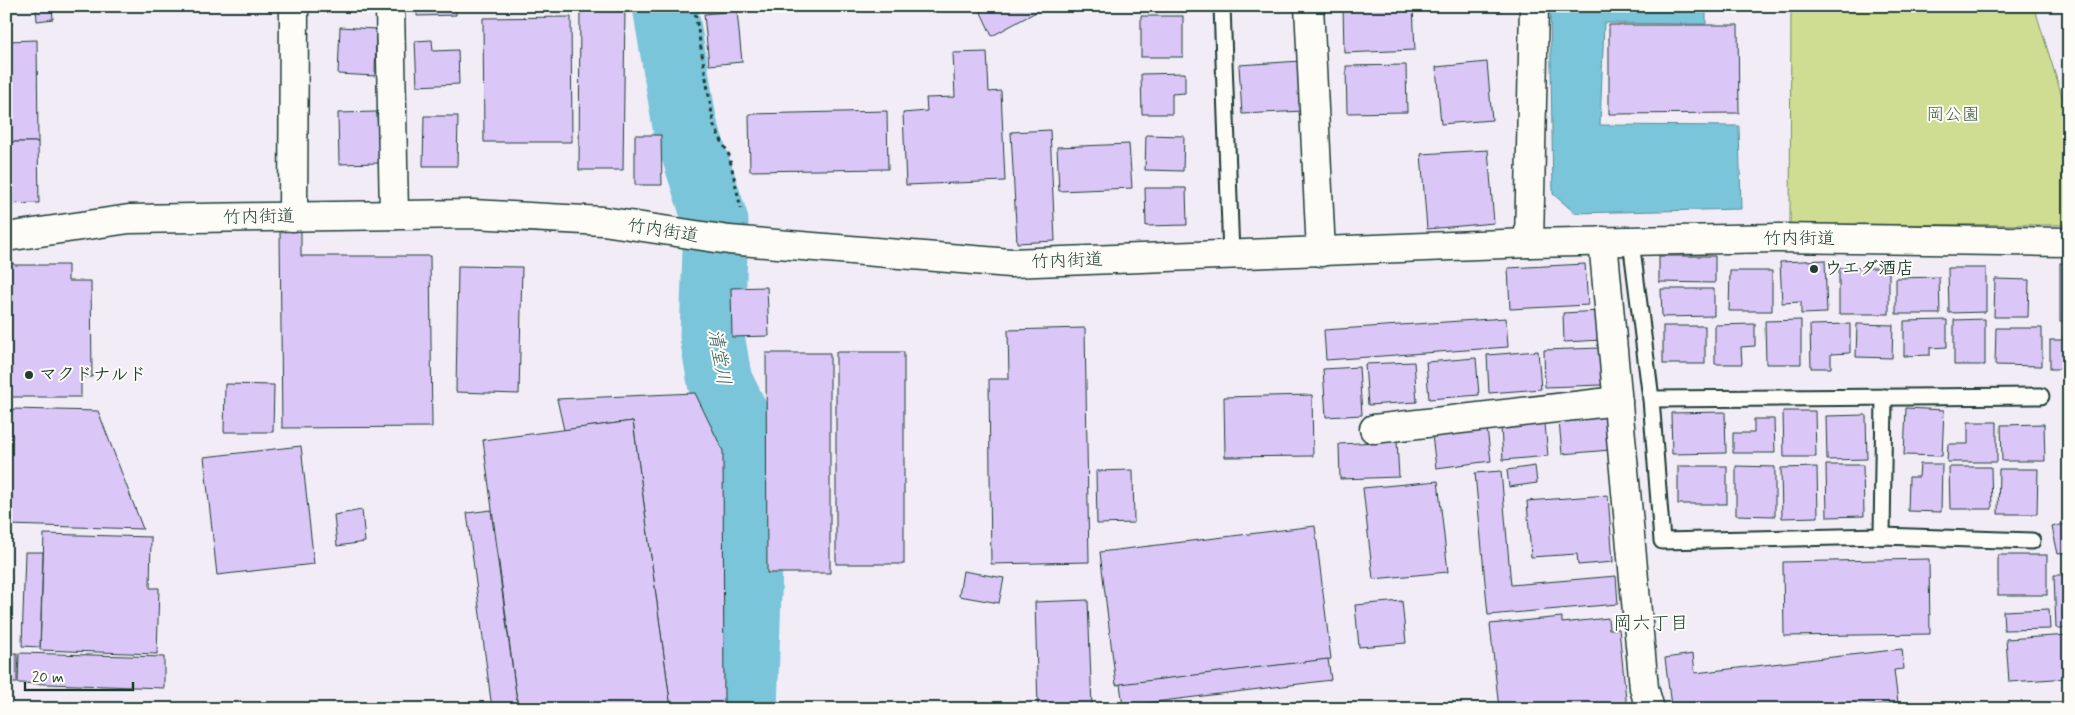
<svg xmlns="http://www.w3.org/2000/svg" width="2075" height="715" font-family="Mynerve,'Klee One',sans-serif">
	<rect width="100%" height="100%" fill="#f2ecf7"/>
	<filter id="ink" filterUnits="userSpaceOnUse"><feTurbulence type="fractalNoise" baseFrequency=".02" numOctaves="2"/><feDisplacementMap in="SourceGraphic" scale="10" xChannelSelector="R" yChannelSelector="G"/><feConvolveMatrix kernelMatrix="1 2 1 2 8 2 1 2 1" color-interpolation-filters="sRGB"/></filter>
	<g filter="url(#ink)">
		<path fill="#cedd91" stroke="#768d62" d="M1791,6H2034L2069,119V225L1790,224Z"/>
		<path fill="#7ac5d9" stroke="#568f97" d="M1550,6H1706V24L1604,23L1600,125L1739,126L1741,209L1575,213L1553,194Z"/>
		<g fill="none" stroke-linecap="round" stroke-linejoin="round">
			<path stroke="#7ac5d9" stroke-width="65" d="M665,6L685,126L716,222L712,336L720,382L747,437L750,565L745,709"/>
		</g>
		<g fill="#dac7f8" stroke="#1f3d34">
			<path d="M6,6H11L12,25H6Z"/>
			<path d="M36,6H52L53,19L37,21Z"/>
			<path d="M417,6H456V15L417,16Z"/>
			<path d="M580,6H625L623,170H579Z"/>
			<path d="M978,6H1047L992,36Z"/>
			<path d="M1343,6H1413L1415,50L1344,53Z"/>
			<path d="M737,11L742,62L709,65L704,14Z"/>
			<rect x="1141" y="16" width="42" height="41"/>
			<path d="M571,17L572,142H484L483,18Z"/>
			<path d="M1609,25H1738L1739,113L1609,114Z"/>
			<path d="M340,27L376,29L375,76L338,74Z"/>
			<path d="M37,40L38,142H6V41Z"/>
			<path d="M432,40L433,51L458,50L459,84L417,86L415,41Z"/>
			<path d="M987,52L989,92L1001,91L1005,181L906,185L903,113L927,111L926,98L955,97L953,53Z"/>
			<path d="M1301,61L1304,111L1242,114L1239,65Z"/>
			<path d="M1487,62L1492,120L1441,124L1436,67Z"/>
			<path d="M1406,65L1407,112L1347,113L1346,66Z"/>
			<path d="M1185,73V93L1172,94V114H1142L1141,74Z"/>
			<path d="M887,111L888,169L750,171L749,114Z"/>
			<path d="M377,112L379,163L339,164L338,113Z"/>
			<path d="M424,116H458L457,166H423Z"/>
			<path d="M1050,130L1055,241L1017,243L1011,132Z"/>
			<path d="M635,135H661L662,185H635Z"/>
			<path d="M1146,135L1184,136L1183,171L1145,170Z"/>
			<path d="M6,142H38L39,203L6,204Z"/>
			<path d="M1129,144L1132,188L1059,191L1057,147Z"/>
			<path d="M1488,150L1494,223L1427,229L1421,154Z"/>
			<path d="M1145,188H1186L1187,225L1146,226Z"/>
			<path d="M280,230H301V256H430L432,427L282,428Z"/>
			<path d="M1659,256H1715V283L1659,282Z"/>
			<path d="M6,258L15,265H68V281H91L92,377H81V397H6Z"/>
			<path d="M1825,260L1827,313L1801,314V302L1782,303L1780,262Z"/>
			<rect x="2060" y="263" width="9" height="58"/>
			<path d="M1585,264L1588,305L1510,309L1508,268Z"/>
			<path d="M458,266L522,267L519,394L456,392Z"/>
			<rect x="1839" y="268" width="50" height="46"/>
			<path d="M1948,268H1986V312L1949,313Z"/>
			<path d="M1730,271H1772V311H1729Z"/>
			<path d="M1939,277L1940,314H1896V278Z"/>
			<path d="M1995,279L2029,280L2028,317H1994Z"/>
			<path d="M767,287L769,336L732,337L731,288Z"/>
			<path d="M1661,289H1714V316L1662,317Z"/>
			<path d="M1600,311L1602,340L1564,342L1563,313Z"/>
			<path d="M1506,318L1508,347L1326,360L1324,330Z"/>
			<path d="M1985,319V365H1954V320Z"/>
			<path d="M1801,320V364H1766L1765,321Z"/>
			<path d="M1947,320V347L1930,348V355L1904,356V321Z"/>
			<path d="M1755,324V346L1741,347L1742,364H1715V325Z"/>
			<path d="M1850,324V353L1831,354V368H1811L1810,325Z"/>
			<path d="M1857,324L1893,325L1892,358L1856,357Z"/>
			<rect x="1663" y="326" width="42" height="38"/>
			<path d="M1085,328L1089,562L991,564L989,379H1009L1008,330Z"/>
			<path d="M1996,328H2042V366L1995,365Z"/>
			<rect x="2050" y="340" width="19" height="29"/>
			<path d="M1600,348L1602,385L1545,387L1544,350Z"/>
			<path d="M1538,351L1541,389L1489,393L1487,355Z"/>
			<rect x="836" y="352" width="68" height="212"/>
			<path d="M766,353H830V573H767Z"/>
			<path d="M1476,358L1479,395L1429,399L1426,362Z"/>
			<path d="M1414,362L1417,402L1368,405L1365,364Z"/>
			<path d="M1359,367L1362,415L1326,417L1323,369Z"/>
			<path d="M225,384L274,385L273,432H224Z"/>
			<path d="M695,393L723,451L724,709H671L633,421L564,430L557,399Z"/>
			<path d="M1312,395L1313,456L1225,457L1224,397Z"/>
			<path d="M1906,408L1944,410L1942,456L1904,455Z"/>
			<path d="M12,409L98,411L143,529L8,525Z"/>
			<path d="M1783,411H1815L1816,457H1784Z"/>
			<path d="M1725,412L1726,453L1672,454L1671,413Z"/>
			<path d="M1866,415L1867,459L1827,460L1826,416Z"/>
			<path d="M1607,417L1610,450L1562,454L1559,421Z"/>
			<path d="M1754,419H1774L1775,453H1733V433H1754Z"/>
			<path d="M633,421L671,709H518L483,440Z"/>
			<path d="M1968,422H1997V462H1947L1948,444H1968Z"/>
			<path d="M1545,424L1548,456L1503,460L1501,427Z"/>
			<path d="M2044,424L2045,461H2002L2001,425Z"/>
			<path d="M1487,429L1491,461L1436,468L1432,435Z"/>
			<path d="M1397,441L1399,477L1340,479L1339,444Z"/>
			<path d="M301,446L314,564L217,575L204,457Z"/>
			<path d="M1920,464H1942L1941,512L1908,511L1909,477H1919Z"/>
			<path d="M1826,465H1863L1864,516L1827,517Z"/>
			<path d="M1535,466L1537,483L1509,487L1507,470Z"/>
			<rect x="1678" y="466" width="49" height="38"/>
			<path d="M1736,466L1775,467V516L1736,515Z"/>
			<path d="M1817,467L1818,517L1782,518L1781,468Z"/>
			<path d="M1949,467H1991L1992,509H1950Z"/>
			<path d="M1999,469H2038L2037,514H1998Z"/>
			<path d="M1133,470L1134,523L1097,524L1096,471Z"/>
			<path d="M1501,471L1511,585L1616,576L1618,604L1488,615L1475,473Z"/>
			<path d="M1438,481L1448,572L1373,579L1363,488Z"/>
			<path d="M1608,495L1613,562L1578,565L1577,554L1531,557L1527,501Z"/>
			<path d="M362,510L365,542L337,546L334,515Z"/>
			<path d="M491,510L518,709H492L467,513Z"/>
			<path d="M2069,523V552L2058,554L2052,527Z"/>
			<path d="M1315,526L1331,659L1116,685L1100,552Z"/>
			<path d="M44,534L151,537L150,588H159L157,654L40,650Z"/>
			<path d="M25,552H43L40,647L22,646Z"/>
			<rect x="1998" y="555" width="49" height="40"/>
			<path d="M1929,559L1930,634L1784,636L1783,562Z"/>
			<path d="M963,571L1004,578L999,603L959,596Z"/>
			<path d="M2054,575H2069V628H2056Z"/>
			<path d="M1088,600L1092,709H1038L1035,602Z"/>
			<path d="M1402,601L1406,643L1359,647L1355,605Z"/>
			<path d="M2049,609L2050,629L2004,630L2003,611Z"/>
			<path d="M1562,617V623L1608,618L1609,629H1619L1627,709H1499L1490,624Z"/>
			<path d="M2069,635V678L2009,682L2006,639Z"/>
			<path d="M1902,649L1904,669L1894,670L1898,703L1851,709H1694L1693,703L1671,706L1665,658L1693,654L1695,673Z"/>
			<rect x="6" y="653" width="11" height="30"/>
			<path d="M19,653L164,657V688L18,683Z"/>
			<path d="M1328,659L1331,680L1123,706L1120,684Z"/>
		</g>
		<g fill="none" stroke-linecap="round" stroke-linejoin="round">
			<g stroke="#1f3d34" stroke-width="19">
				<g id="lane">
					<path d="M1222,6L1231,255"/>
					<path d="M1631,241L1651,399L1662,541L1882,536L2032,541"/>
					<path d="M1651,399L2041,396"/>
					<path d="M1882,536L1884,397"/>
				</g>
			</g>
			<g stroke="#1f3d34" stroke-width="31">
				<g id="street">
					<path d="M390,6L394,215"/>
					<path d="M1309,6L1321,252"/>
					<path d="M293,217L294,6"/>
					<path d="M6,237L129,219L472,214L603,221L729,240L1010,263L1529,243L1777,238L2069,242"/>
					<path d="M1603,241L1644,688L1650,709"/>
					<path d="M1529,243L1534,6"/>
					<path d="M1374,429L1618,401"/>
				</g>
			</g>
			<path stroke="#1f3d34" stroke-width="3" stroke-dasharray="4 4" stroke-linecap="butt" d="M694,6L714,126L729,155L741,209"/>
			<use href="#lane" stroke="#fdfcf7" stroke-width="15"/>
			<use href="#street" stroke="#fdfcf7" stroke-width="28"/>
		</g>
	</g>
	<g fill="#1f3d34" stroke="#fdfcf7" stroke-width="2">
		<circle cx="1814" cy="269" r="5"/>
		<circle cx="29" cy="375" r="5"/>
	</g>
	<g text-anchor="middle" dominant-baseline="central" stroke-width="4" stroke-linejoin="round" paint-order="stroke">
		<g font-size="18" fill="#425d47" stroke="#fdfcf7">
			<text x="1953" y="115">岡公園</text>
		</g>
		<g font-size="18" fill="#1f3d34" stroke="#fdfcf7">
			<text transform="translate(259 217) rotate(-1)">竹内街道</text>
			<text transform="translate(663 231) rotate(9)">竹内街道</text>
			<text x="1799" y="239">竹内街道</text>
			<text transform="translate(1067 261) rotate(-2)">竹内街道</text>
		</g>
		<g font-size="18" font-weight="bold" fill="#1f3d34" stroke="#fdfcf7" text-anchor="start">
			<text x="1824" y="269">ウエダ酒店</text>
			<text x="39" y="375">マクドナルド</text>
		</g>
		<g font-size="19" font-style="italic" fill="#365f5d" stroke="#fdfcf7">
			<text transform="translate(719 357) rotate(80)">清堂川</text>
		</g>
		<g font-size="19" fill="#1f3d34" stroke="#fdfcf7">
			<text x="1651" y="623">岡六丁目</text>
		</g>
	</g>
	<rect width="2075" height="715" fill="none" stroke="#fdfcf7" stroke-width="25"/>
	<rect x="12" y="12" width="2050" height="690" fill="none" stroke="#1f3d34" stroke-width="2" filter="url(#ink)"/>
	<path d="M25 682v8h108v-8" fill="none" stroke="#1f3d34" stroke-width="2.5"/>
	<text x="32" y="682" font-size="15" fill="#1f3d34" stroke="#fdfcf7" stroke-width="4" paint-order="stroke">20 m</text>
</svg>
